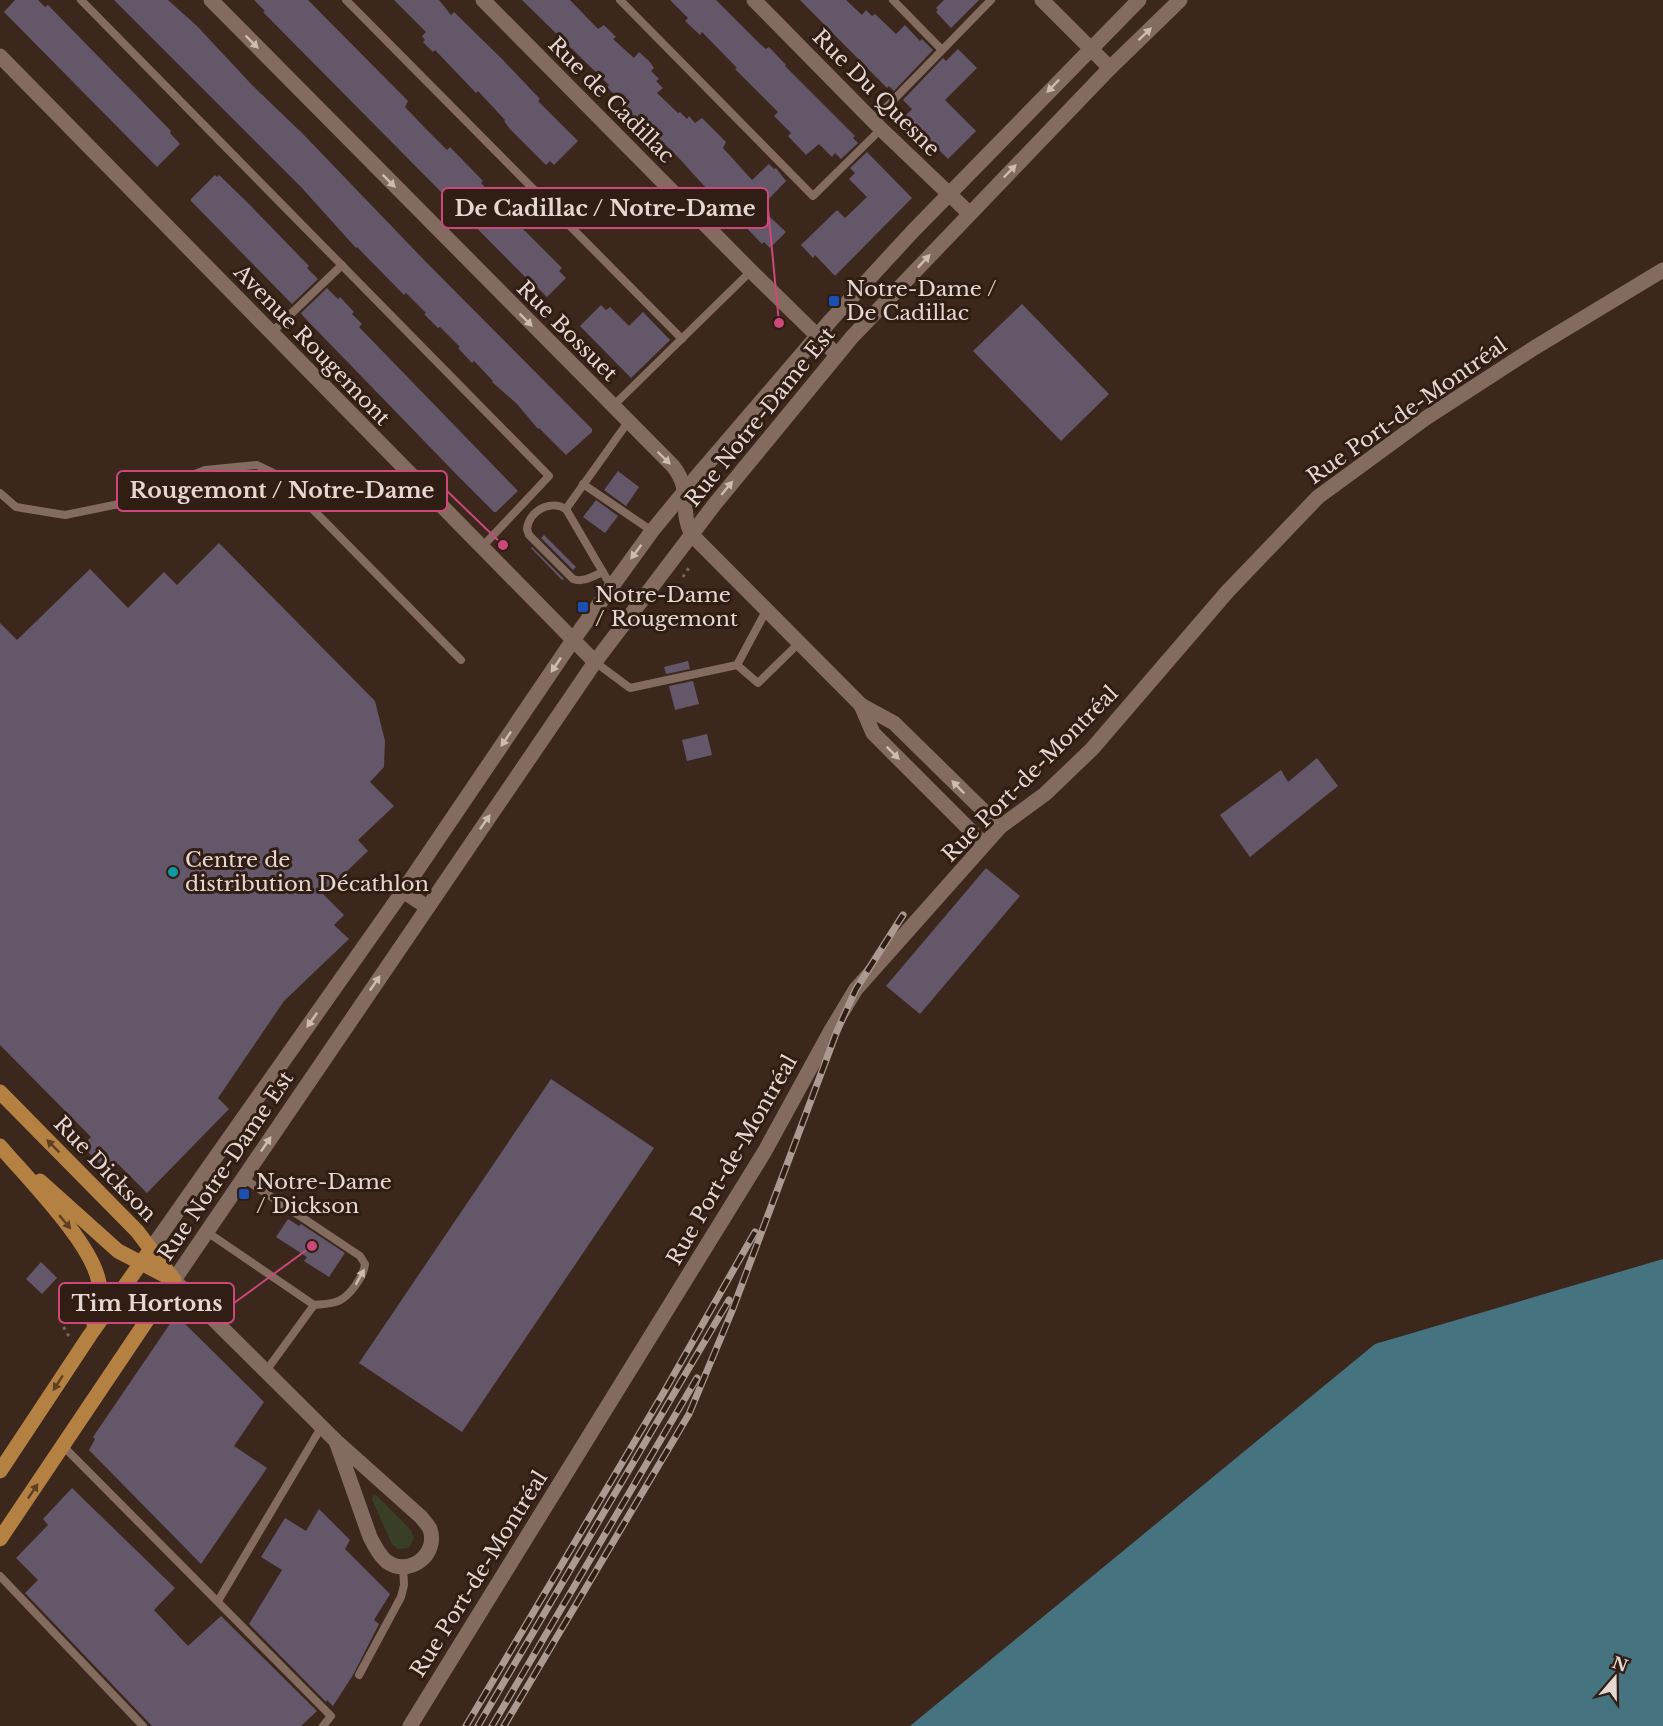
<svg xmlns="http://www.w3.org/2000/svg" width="1663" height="1726" font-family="'Libre Baskerville',serif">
	<rect width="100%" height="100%" fill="#3b271c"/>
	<path fill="#393f26" d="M373,1495L377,1496L411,1530L414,1538L409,1548L398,1549L392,1544L372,1500Z"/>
	<path fill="#457380" d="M1663,1259V1726H910L1375,1344Z"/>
	<g fill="#65576a">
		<path d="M15,0H38L45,7L48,5L171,131L170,133L180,144L157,167L4,12Z"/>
		<path d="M114,0H168L197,26L252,85L302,133L426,262L592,429V432L566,455L539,428L538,429L517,404L492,382L493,381L474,361L472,363L458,348L460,347L440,327L438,328L424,314L426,313L406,293L404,295L357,247L356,248L301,187Z"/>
		<path d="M254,0H308L408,101L405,107L425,128L447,150L450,147L483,181L481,183L513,216L511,217L562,268L559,271L566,278L547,297L538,288L537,289L263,12L265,11Z"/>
		<path d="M394,0H439L451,15L454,12L502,59L540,99L538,101L578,141L554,165L550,161L546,165L510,129L504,121L505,120L478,91L476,93L435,50L433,52L423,42L425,40L422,36L426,32Z"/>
		<path d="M522,0H570L598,29L604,25L616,37L613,39L634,58L639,52L649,61L654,68L651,71L659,79L656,81L663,88L657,93L678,113L680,112L687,119L689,116L695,123L702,118L726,142L723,148L752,180L769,164L774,169L776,168L786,181L760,208L786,232L770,248L764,242L762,244L717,197L715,198L678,157L654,134L652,136L621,104L623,103L607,87L609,85Z"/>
		<path d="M670,0H716L760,44L766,49L769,47L786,65L785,66L855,136L853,138L858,143L841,159L835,153L832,157L819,144L806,155L788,136L791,133L774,116L778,112L735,69L737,68L702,32L700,35L685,21L688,18Z"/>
		<path d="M800,0H846L862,15L866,10L872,16L875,14L896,34L905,25L920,41L922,39L933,50L894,91L889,86L887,88Z"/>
		<path d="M944,0H979L951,28L936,12L938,10L936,8Z"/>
		<path d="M958,49L977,68L945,100L976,131L948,159L905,116L912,109L903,100L943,58L946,61Z"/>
		<path d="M867,152L912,198L835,276L815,255L813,258L801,245L837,210L845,218L867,197L849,179L855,173L850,168Z"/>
		<path d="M215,175L217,177L219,175L247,202L309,266L307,268L318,279L292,304L191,201V199Z"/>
		<path d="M327,288L338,299L340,297L354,312L352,314L362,324L359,327L518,491L496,512H494L457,475L303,316L301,313Z"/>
		<path d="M1022,304L1109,394L1061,441L973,351Z"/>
		<path d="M601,305L606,310L610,307L629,326L643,312L670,340L631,378L580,326Z"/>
		<path d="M618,471L639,487L626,506L604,490Z"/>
		<path d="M596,500L618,516L605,533L583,517Z"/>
		<path d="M544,535L576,567L573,570L541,538Z"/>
		<path d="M219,543L375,701L385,741L384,767L370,782L394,806L358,840L368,851L323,894L344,915L334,925L349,939L284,1001L218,1098L229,1109L147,1193L118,1164L109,1173L82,1146L91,1137L0,1045V623L17,640L90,569L128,608L164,572L177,585Z"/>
		<path d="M532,547L564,579L562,580L531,548Z"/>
		<path d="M688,661L690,669L666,674L664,667Z"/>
		<path d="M693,681L699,704L675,710L669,686Z"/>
		<path d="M707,734L712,755L687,761L682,740Z"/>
		<path d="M1317,758L1338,786L1250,857L1220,815L1281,770L1288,782Z"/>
		<path d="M986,868L1020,896L920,1014L886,986Z"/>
		<path d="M551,1079L654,1148L462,1432L359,1363Z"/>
		<path d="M288,1219L299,1226L301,1224L345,1253L329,1277L304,1261L307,1257L276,1237Z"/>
		<path d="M41,1262L57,1278L42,1294L26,1279Z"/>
		<path d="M176,1315L264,1402L234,1446L267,1468L201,1564L89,1450L95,1439L93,1437Z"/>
		<path d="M72,1488L175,1588L154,1610L188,1646L221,1616L317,1711L301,1726H152L25,1593L38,1580L16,1558L48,1525L43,1519Z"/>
		<path d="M319,1509L350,1540L345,1549L390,1594L374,1620L379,1624L353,1675L333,1706L327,1700L326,1702L249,1624L282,1570L261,1557L285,1518L306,1531Z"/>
	</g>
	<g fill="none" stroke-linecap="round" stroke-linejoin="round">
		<g stroke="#76645b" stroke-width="3" stroke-dasharray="3 4.5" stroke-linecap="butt">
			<path d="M683,577L690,566"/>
			<path d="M69,1336C58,1322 60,1307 67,1292L84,1286"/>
		</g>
		<g stroke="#836b5f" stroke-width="8">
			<path d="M81,0L549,476L482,547"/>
			<path d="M346,0L682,339"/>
			<path d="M620,0L813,196L881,129"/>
			<path d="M893,0L942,50"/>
			<path d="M873,121L991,0"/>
			<path d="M271,333L342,265"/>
			<path d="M612,407L751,271"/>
			<path d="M583,484L652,531"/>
			<path d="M0,493L16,507L65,515L119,504L205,470L257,465L280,476L461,660"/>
			<path d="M566,509C550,499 529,511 527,529L529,535L573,579C583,583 593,576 603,572"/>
			<path d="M611,586L566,509L628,422"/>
			<path d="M595,662L630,688L737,665L766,611"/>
			<path d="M737,665L758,683L799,643"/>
			<path d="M207,1232L314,1305C334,1303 342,1304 355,1286C360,1279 364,1273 365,1264L360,1256L243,1178"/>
			<path d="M266,1371L314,1305"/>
			<path d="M63,1446L331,1716L323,1726"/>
			<path d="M0,1576L143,1726"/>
			<path d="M218,1601L322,1426"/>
			<path d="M359,1675L401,1597L404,1585L403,1567"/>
		</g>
		<g stroke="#836b5f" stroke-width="15">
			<path d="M211,0L673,466C694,493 678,509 692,535L861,705L894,723L1000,827"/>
			<path d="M754,0L881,129L969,213"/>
			<path d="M1042,0L1110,68"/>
			<path d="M0,56L595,662"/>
			<path d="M861,705L873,733L984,844"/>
			<path d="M174,1280L336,1441L421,1517C424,1521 428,1525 430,1529C439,1555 408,1578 386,1561C379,1555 374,1545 370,1537L336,1441"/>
			<path d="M410,1726L765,1151L830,1032L856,989L1000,827L1045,794L1092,749L1227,592L1318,497L1426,418L1534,348L1663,270"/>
		</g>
		<g stroke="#836b5f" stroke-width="15">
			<path d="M483,0L751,271L837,355"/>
			<path d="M403,891L427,907"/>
			<path d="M151,1249L403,891L573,640L652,531L698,475L831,320L913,231L1139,0"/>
			<path d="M174,1280L595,662L714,505L852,337L1110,68L1180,0"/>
		</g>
		<g stroke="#b48142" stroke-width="15">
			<path d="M0,1092L137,1231L174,1280"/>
			<path d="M0,1146C27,1178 93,1244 99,1283C101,1297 98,1312 94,1324"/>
			<path d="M40,1181L118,1251L172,1279"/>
			<path d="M0,1471L90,1335L151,1249"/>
			<path d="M0,1539L174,1280"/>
		</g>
		<g stroke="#aa9a92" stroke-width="7">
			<g id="rail">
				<path d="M466,1726L664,1392L755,1232"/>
				<path d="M478,1726L729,1300"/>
				<path d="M492,1726L697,1378"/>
				<path d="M504,1726L689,1414L732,1311L837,1031L856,989L903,915"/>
			</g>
		</g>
		<use href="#rail" stroke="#301d13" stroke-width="4.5" stroke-dasharray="14" stroke-linecap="butt"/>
	</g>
	<defs><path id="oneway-solid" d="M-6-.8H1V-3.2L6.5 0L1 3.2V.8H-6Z" transform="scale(1.5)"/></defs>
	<g fill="#ccbcb4">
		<use href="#oneway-solid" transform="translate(1145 34) rotate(-44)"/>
		<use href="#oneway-solid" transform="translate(252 42) rotate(45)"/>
		<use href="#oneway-solid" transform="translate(1053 86) rotate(134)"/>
		<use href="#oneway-solid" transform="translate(1010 171) rotate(-46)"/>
		<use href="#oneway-solid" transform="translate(389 181) rotate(45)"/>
		<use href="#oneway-solid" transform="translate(924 261) rotate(-47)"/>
		<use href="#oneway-solid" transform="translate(526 320) rotate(45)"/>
		<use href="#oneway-solid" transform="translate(664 458) rotate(44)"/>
		<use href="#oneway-solid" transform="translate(727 488) rotate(-51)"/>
		<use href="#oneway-solid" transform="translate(636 552) rotate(127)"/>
		<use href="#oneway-solid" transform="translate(556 665) rotate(124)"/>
		<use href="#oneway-solid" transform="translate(506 739) rotate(124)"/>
		<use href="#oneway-solid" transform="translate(893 753) rotate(45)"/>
		<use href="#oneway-solid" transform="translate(958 787) rotate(-134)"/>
		<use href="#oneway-solid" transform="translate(485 822) rotate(-55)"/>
		<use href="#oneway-solid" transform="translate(375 983) rotate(-56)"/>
		<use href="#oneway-solid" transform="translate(312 1020) rotate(125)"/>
		<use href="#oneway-solid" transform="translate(266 1144) rotate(-56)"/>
		<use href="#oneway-solid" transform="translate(360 1277) rotate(-61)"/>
	</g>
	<g fill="#5e4023">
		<use href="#oneway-solid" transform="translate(53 1146) rotate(-135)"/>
		<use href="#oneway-solid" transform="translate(65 1222) rotate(50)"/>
		<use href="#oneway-solid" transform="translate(58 1383) rotate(123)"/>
		<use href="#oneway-solid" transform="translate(33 1491) rotate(-56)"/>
	</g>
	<g fill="#1a4fb4" stroke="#301d13" stroke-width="2">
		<rect x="828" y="295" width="12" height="12" rx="3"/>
		<rect x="577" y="601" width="12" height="12" rx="3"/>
		<rect x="238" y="1188" width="12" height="12" rx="3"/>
	</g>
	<circle fill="#0f9aa8" stroke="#301d13" stroke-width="2" cx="173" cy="872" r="6"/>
	<g text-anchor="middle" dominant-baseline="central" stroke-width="6" stroke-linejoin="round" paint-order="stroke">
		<g font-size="21" fill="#e5d7d1" stroke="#301d13">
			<text transform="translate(876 93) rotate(45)">Rue Du Quesne</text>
			<text transform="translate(611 100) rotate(45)">Rue de Cadillac</text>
			<text transform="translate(567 331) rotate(45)">Rue Bossuet</text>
			<text transform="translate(312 345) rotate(46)">Avenue Rougemont</text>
			<text transform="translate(1407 411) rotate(-35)">Rue Port-de-Montréal</text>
			<text transform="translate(760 417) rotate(-51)">Rue Notre-Dame Est</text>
			<text transform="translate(1030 774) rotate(-45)">Rue Port-de-Montréal</text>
			<text transform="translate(732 1160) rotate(-60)">Rue Port-de-Montréal</text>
			<text transform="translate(226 1166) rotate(-56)">Rue Notre-Dame Est</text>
			<text transform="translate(105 1169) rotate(46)">Rue Dickson</text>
			<text transform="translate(479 1574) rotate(-58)">Rue Port-de-Montréal</text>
		</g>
		<g font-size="21" fill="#e5d7d1" stroke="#301d13" text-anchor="start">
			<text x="846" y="289">Notre-Dame /<tspan x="846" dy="24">De Cadillac</tspan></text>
			<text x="595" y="595">Notre-Dame<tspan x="595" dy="24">/ Rougemont</tspan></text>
			<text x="185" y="860">Centre de<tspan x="185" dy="24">distribution Décathlon</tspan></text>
			<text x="256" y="1182">Notre-Dame<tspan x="256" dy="24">/ Dickson</tspan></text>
		</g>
	</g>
	<path fill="none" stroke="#cb4878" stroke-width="2" d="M779 323L768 208M503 545L447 491M312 1246L234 1303"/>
	<g fill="#cb4878" stroke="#301d13" stroke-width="2">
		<circle cx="779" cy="323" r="6"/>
		<circle cx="503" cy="545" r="6"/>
		<circle cx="312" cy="1246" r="6"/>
	</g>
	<g fill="#301d13" stroke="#cb4878" stroke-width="2">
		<rect x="442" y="188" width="326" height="40" rx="6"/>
		<rect x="117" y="471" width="330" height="40" rx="6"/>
		<rect x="59" y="1283" width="175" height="40" rx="6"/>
	</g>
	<g font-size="22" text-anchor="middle" font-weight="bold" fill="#e5d7d1">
		<text x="605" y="216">De Cadillac / Notre-Dame</text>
		<text x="282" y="498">Rougemont / Notre-Dame</text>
		<text x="147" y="1311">Tim Hortons</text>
	</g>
	<g transform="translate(1615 1678) rotate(20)" stroke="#301d13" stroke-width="4.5" paint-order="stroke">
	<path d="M0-4.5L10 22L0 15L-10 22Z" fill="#e5d7d1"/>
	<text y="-9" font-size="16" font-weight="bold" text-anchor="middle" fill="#e5d7d1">N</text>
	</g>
</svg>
